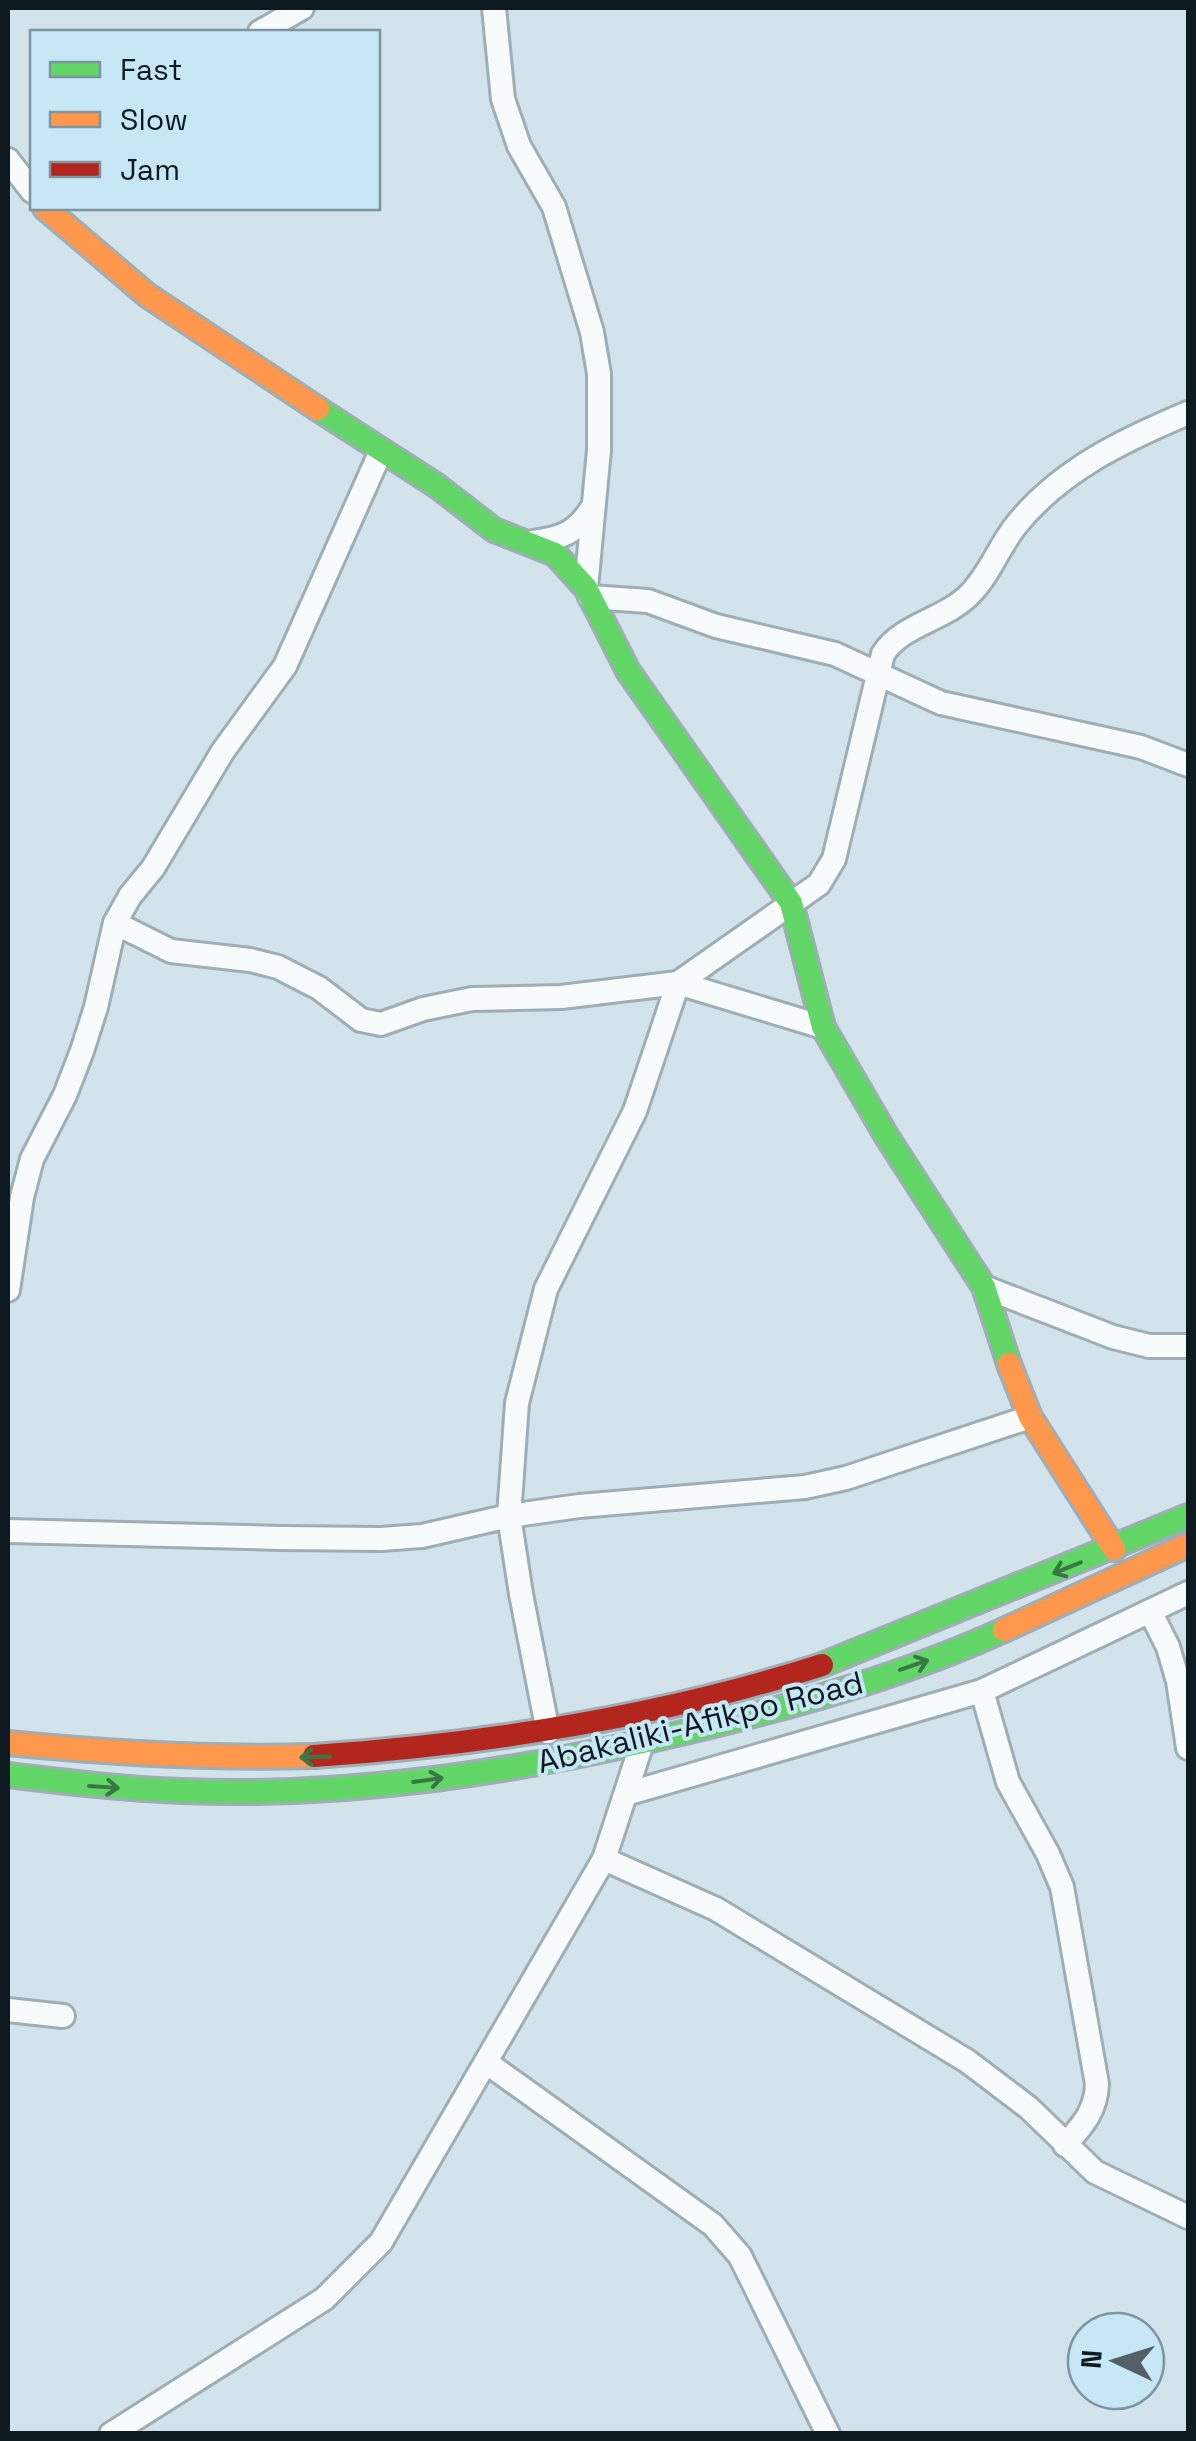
<svg xmlns="http://www.w3.org/2000/svg" width="1196" height="2441" font-family="'Space Grotesk',sans-serif">
	<rect width="100%" height="100%" fill="#d2e3ec"/>
	<g fill="none" stroke-linecap="round" stroke-linejoin="round">
		<g stroke="#9fadb4" stroke-width="28">
			<g id="street">
				<path d="M494,8L503,99L519,146L554,207L592,332L599,374V450L586,588"/>
				<path d="M260,32L302,8"/>
				<path d="M8,160L32,191"/>
				<path d="M533,542C562,538 576,533 592,508"/>
				<path d="M590,597L648,601L716,626L835,654L941,703L1141,747L1188,765"/>
				<path d="M115,923L171,951L250,960L278,967L319,988L361,1020L381,1024L423,1009L472,999L561,997L678,983L823,1027"/>
				<path d="M984,1287L1113,1337L1149,1346H1188"/>
				<path d="M8,1290L22,1197L32,1159L65,1095L82,1051L96,1007L115,923L130,896L153,868L223,751L285,666L381,451"/>
				<path d="M8,1531L281,1538L381,1539L422,1536L509,1516L579,1506L805,1487L846,1478L1030,1417"/>
				<path d="M1150,1611L1168,1647L1178,1681L1188,1748"/>
				<path d="M982,1691L1008,1782L1048,1854L1062,1887L1097,2084C1096,2111 1083,2125 1065,2145"/>
				<path d="M548,1732L521,1594L509,1516L517,1403L546,1289L635,1111L678,983L819,884L834,859L883,654C902,624 945,620 970,594C990,574 999,546 1017,524C1062,469 1124,440 1188,413"/>
				<path d="M626,1794L982,1691L1188,1593"/>
				<path d="M604,1859L716,1909L967,2061L1029,2108L1095,2172L1188,2217"/>
				<path d="M8,2010L63,2016"/>
				<path d="M487,2063L713,2225L740,2256L828,2434"/>
				<path d="M111,2434L324,2299L381,2242L604,1859L642,1743"/>
			</g>
		</g>
		<g stroke="#9fadb4" stroke-width="28">
			<g id="fast">
				<path d="M318,409L437,486L494,530L555,554L586,588L628,671L791,903L823,1027L887,1137L984,1287L1009,1364"/>
				<path d="M822,1665L1188,1516"/>
				<path d="M8,1775C66,1782 124,1789 182,1791C352,1798 521,1771 686,1732C794,1706 903,1676 1004,1630"/>
			</g>
		</g>
		<g stroke="#9fadb4" stroke-width="28">
			<g id="slow">
				<path d="M45,208L147,295L318,409"/>
				<path d="M1009,1364L1030,1417L1114,1549"/>
				<path d="M1004,1630L1188,1545"/>
				<path d="M8,1743C110,1753 211,1759 314,1756"/>
			</g>
		</g>
		<g stroke="#9fadb4" stroke-width="28">
			<path id="jam" d="M314,1756C486,1744 657,1718 822,1665"/>
		</g>
		<use href="#street" stroke="#f8fbfc" stroke-width="22"/>
		<use href="#fast" stroke="#63d668" stroke-width="22"/>
		<use href="#slow" stroke="#ff974d" stroke-width="22"/>
		<use href="#jam" stroke="#b3261e" stroke-width="22"/>
	</g>
	<defs><path id="oneway-shaft" d="M-6 0H5M1.5-3L5.5 0L1.5 3" fill="none" stroke-width="1.6" stroke-linecap="round" stroke-linejoin="round" transform="scale(2.5)"/></defs>
	<g stroke="#387844">
		<use href="#oneway-shaft" transform="translate(1067 1568) rotate(158)"/>
		<use href="#oneway-shaft" transform="translate(914 1665) rotate(-19)"/>
		<use href="#oneway-shaft" transform="translate(315 1757) rotate(178)"/>
		<use href="#oneway-shaft" transform="translate(428 1780) rotate(-8)"/>
		<use href="#oneway-shaft" transform="translate(104 1787) rotate(4)"/>
	</g>
	<g text-anchor="middle" dominant-baseline="central" stroke-width="8" stroke-linejoin="round" paint-order="stroke">
		<g font-size="32" fill="#0e1a20" stroke="#c7e7f6">
			<text transform="translate(700 1722) rotate(-14)">Abakaliki-Afikpo Road</text>
		</g>
	</g>
	<rect width="1196" height="2441" fill="none" stroke="#0e1a20" stroke-width="20"/>
	<rect x="30" y="30" width="350" height="180" fill="#c7e7f6" stroke="#7d95a0" stroke-width="2.5"/>
	<rect x="50" y="62" width="50" height="15" fill="#63d668" stroke="#7d95a0" stroke-width="2.5"/>
	<text x="120" y="80" font-size="30" fill="#0e1a20">Fast</text>
	<rect x="50" y="112" width="50" height="15" fill="#ff974d" stroke="#7d95a0" stroke-width="2.5"/>
	<text x="120" y="130" font-size="30" fill="#0e1a20">Slow</text>
	<rect x="50" y="162" width="50" height="15" fill="#b3261e" stroke="#7d95a0" stroke-width="2.5"/>
	<text x="120" y="180" font-size="30" fill="#0e1a20">Jam</text>
	<g transform="translate(1116 2361) rotate(274)"><circle r="48" fill="#c7e7f6" stroke="#7d95a0" stroke-width="2.5"/>
	<path d="M0-8L18 38L0 25L-18 38Z" fill="#536067"/>
	<text y="-15" font-size="28" font-weight="bold" text-anchor="middle" fill="#0e1a20">N</text>
	</g>
</svg>
